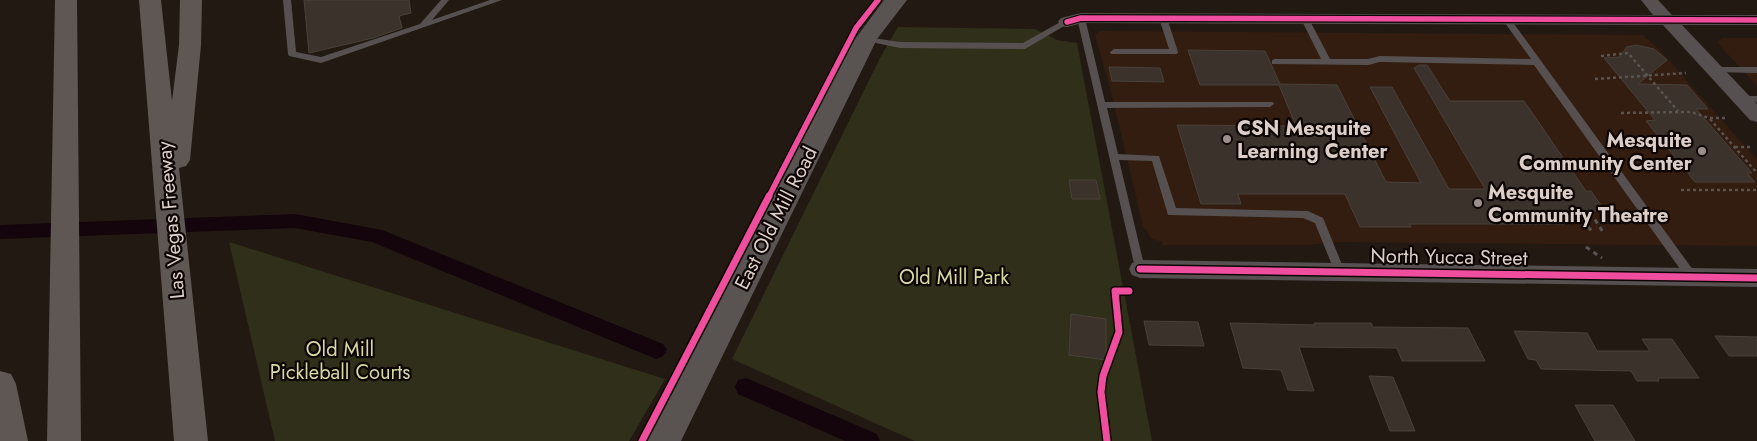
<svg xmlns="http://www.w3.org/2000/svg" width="1757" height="441" font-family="Jost,sans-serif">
	<rect width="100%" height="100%" fill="#231913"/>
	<g fill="#331c10">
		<path d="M1100,31L1643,35L1660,50L1757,160V246L1337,242L1309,245H1163L1162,242L1151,238L1143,226L1110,88L1095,35Z"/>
		<path d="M1722,38H1757V86L1721,47L1718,42Z"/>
	</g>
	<g fill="#30301a">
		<path d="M898,27L1035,29L1057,40L1077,43L1152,441H915L732,359L880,58Z"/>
		<path d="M229,242L665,379L629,441H275Z"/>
	</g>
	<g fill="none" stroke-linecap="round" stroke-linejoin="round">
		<g fill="#14040b" fill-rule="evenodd">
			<path d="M295,214L382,230L663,344L667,350L663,356L656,359L372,242L295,228L0,239V225Z"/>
			<path d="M746,378L877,434L880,441H845L738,394L735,387L738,380Z"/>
		</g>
	</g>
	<g fill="#3a322b" stroke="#49413a">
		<path d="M304,0H409L411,13L399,16L402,28L373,38L309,53Z"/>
		<path d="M1636,45L1654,49L1667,60L1638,84L1687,85L1708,109H1696L1752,173H1747L1755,182H1695L1646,121L1655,120L1604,58L1619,57L1627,47Z"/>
		<path d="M1188,50L1265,51L1280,84L1337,85L1386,182L1421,183L1370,87H1392L1449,189H1485L1414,68L1419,65H1427L1450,101H1524L1586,191H1591L1605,211H1555L1564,224H1409L1411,227H1360L1345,194H1238L1241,204H1201L1177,125L1296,126L1279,85H1200Z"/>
		<path d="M1109,67L1160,68L1164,82L1112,81Z"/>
		<path d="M1069,180H1096L1100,199H1072Z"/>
		<path d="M1071,314L1106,319V360L1069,355Z"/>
		<path d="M1144,321L1198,322L1204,346L1149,345Z"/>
		<path d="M1230,323L1315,325L1314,323H1371L1373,327L1468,328L1485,361H1402L1397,348L1299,347L1314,391L1288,390L1281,370L1243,368Z"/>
		<path d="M1514,331L1587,333L1597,351H1650L1642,339H1672L1699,378H1658L1659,381H1637L1631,371L1541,369L1536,360L1528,359Z"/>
		<path d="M1715,336L1757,337V356H1729Z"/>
		<path d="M1369,376L1393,377L1415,431H1390Z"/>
		<path d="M1575,405H1613L1635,441H1595Z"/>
	</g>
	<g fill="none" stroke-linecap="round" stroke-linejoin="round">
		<g stroke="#595452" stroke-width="2.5" stroke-dasharray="3 3" stroke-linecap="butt">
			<path d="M1601,56L1628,53L1678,111"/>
			<path d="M1595,79L1686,73"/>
			<path d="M1621,113L1691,112L1709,118H1727"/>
			<path d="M1710,119L1757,173"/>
			<path d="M1735,147H1753"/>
			<path d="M1585,169H1599"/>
			<path d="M1681,190H1757"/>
		</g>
		<g stroke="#595452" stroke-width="3" stroke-dasharray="4.5 4.5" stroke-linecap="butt">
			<path d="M1578,212L1592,232"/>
			<path d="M1590,212L1603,232"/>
			<path d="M1586,247L1602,258"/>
		</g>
		<g fill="#565150" fill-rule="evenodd">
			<path d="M283,0H291L296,52L321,57L420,24L441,0H449L432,20L490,0H502L324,62L321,63L289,56L288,54Z"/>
			<path d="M1078,16H1081L1085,18L1105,102H1273L1274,104L1270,107L1107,108L1118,154L1159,156L1176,208L1308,211L1323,218L1345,272L1344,275H1336L1315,223L1303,218L1168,215L1152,161L1119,160L1145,269L1144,272H1136L1077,18Z"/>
			<path d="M1160,16H1163L1167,18L1178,52L1177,54H1111L1110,52L1114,49H1169L1159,18Z"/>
			<path d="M1302,17H1308L1309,19L1330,59H1368L1380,56L1531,59L1502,19L1503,17H1509L1696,274L1697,277L1696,280H1688L1534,65L1380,62L1368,65L1272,64V60L1275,59H1321L1301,19Z"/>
			<path d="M1064,20H1067L1071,22L1025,49L900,48L866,41L862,39L866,37L900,42L1023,43Z"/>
			<path d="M1714,67H1757V73L1711,72L1710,70Z"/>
			<path d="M1741,96H1757V102L1738,101L1737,99Z"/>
		</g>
		<g fill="#565150" fill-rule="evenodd">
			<path d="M1641,0H1658L1672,15H1757V25H1682L1757,104V122L1750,120L1663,25L1082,23L1067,27L1061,26L1058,22L1061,18L1081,13L1653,15Z"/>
			<path d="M1140,260L1757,269V287L1140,278L1132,275L1129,269L1132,263Z"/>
		</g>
		<path fill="#595351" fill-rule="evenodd" d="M884,0H907L877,39L681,441H647L855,39Z"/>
		<g fill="#5f5754" fill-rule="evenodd">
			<path d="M55,0H77L81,441H47Z"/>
			<path d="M139,0H161L172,101L179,45L180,0H202L201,45L190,160L186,166L179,168L208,441H174Z"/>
			<path d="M0,371L11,374L16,384L28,441H0Z"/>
		</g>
		<g stroke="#0d0503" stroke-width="8">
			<g id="cycleway-far1">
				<path d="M1067,22L1081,18L1757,20"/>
				<path d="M768,198L856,28L878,0"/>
			</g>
		</g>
		<g stroke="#0d0503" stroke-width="10">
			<g id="cycleway">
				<path d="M1140,269L1757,278"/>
				<path d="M642,441L769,196"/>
				<path d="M1107,441L1101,392L1103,376L1119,332L1115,291H1129"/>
			</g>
		</g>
		<use href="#cycleway-far1" stroke="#ef4d9e" stroke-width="5.5"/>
		<use href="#cycleway" stroke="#ef4d9e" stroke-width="7"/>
	</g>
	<g fill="#9c8f89" stroke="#0d0503" stroke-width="2">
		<circle cx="1227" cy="139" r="5"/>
		<circle cx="1702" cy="151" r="5"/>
		<circle cx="1478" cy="203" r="5"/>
	</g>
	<g text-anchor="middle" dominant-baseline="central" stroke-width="4.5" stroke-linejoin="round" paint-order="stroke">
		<g font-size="20" font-weight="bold" fill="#ddcfc8" stroke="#0d0503" text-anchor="start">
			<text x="1237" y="128">CSN Mesquite<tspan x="1237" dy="23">Learning Center</tspan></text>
			<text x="1692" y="140" text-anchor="end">Mesquite<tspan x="1692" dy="23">Community Center</tspan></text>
			<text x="1488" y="192">Mesquite<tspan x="1488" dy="23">Community Theatre</tspan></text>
		</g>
		<g font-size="20" fill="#ddcfc8" stroke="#0d0503">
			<text transform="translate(776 218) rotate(-63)">East Old Mill Road</text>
			<text transform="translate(171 220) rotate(-95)">Las Vegas Freeway</text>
			<text transform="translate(1449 257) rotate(1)">North Yucca Street</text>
		</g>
		<g font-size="20" fill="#d6daa3" stroke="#0d0503">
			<text x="954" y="277">Old Mill Park</text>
			<text x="340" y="349">Old Mill<tspan x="340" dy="23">Pickleball Courts</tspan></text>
		</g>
	</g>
</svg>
